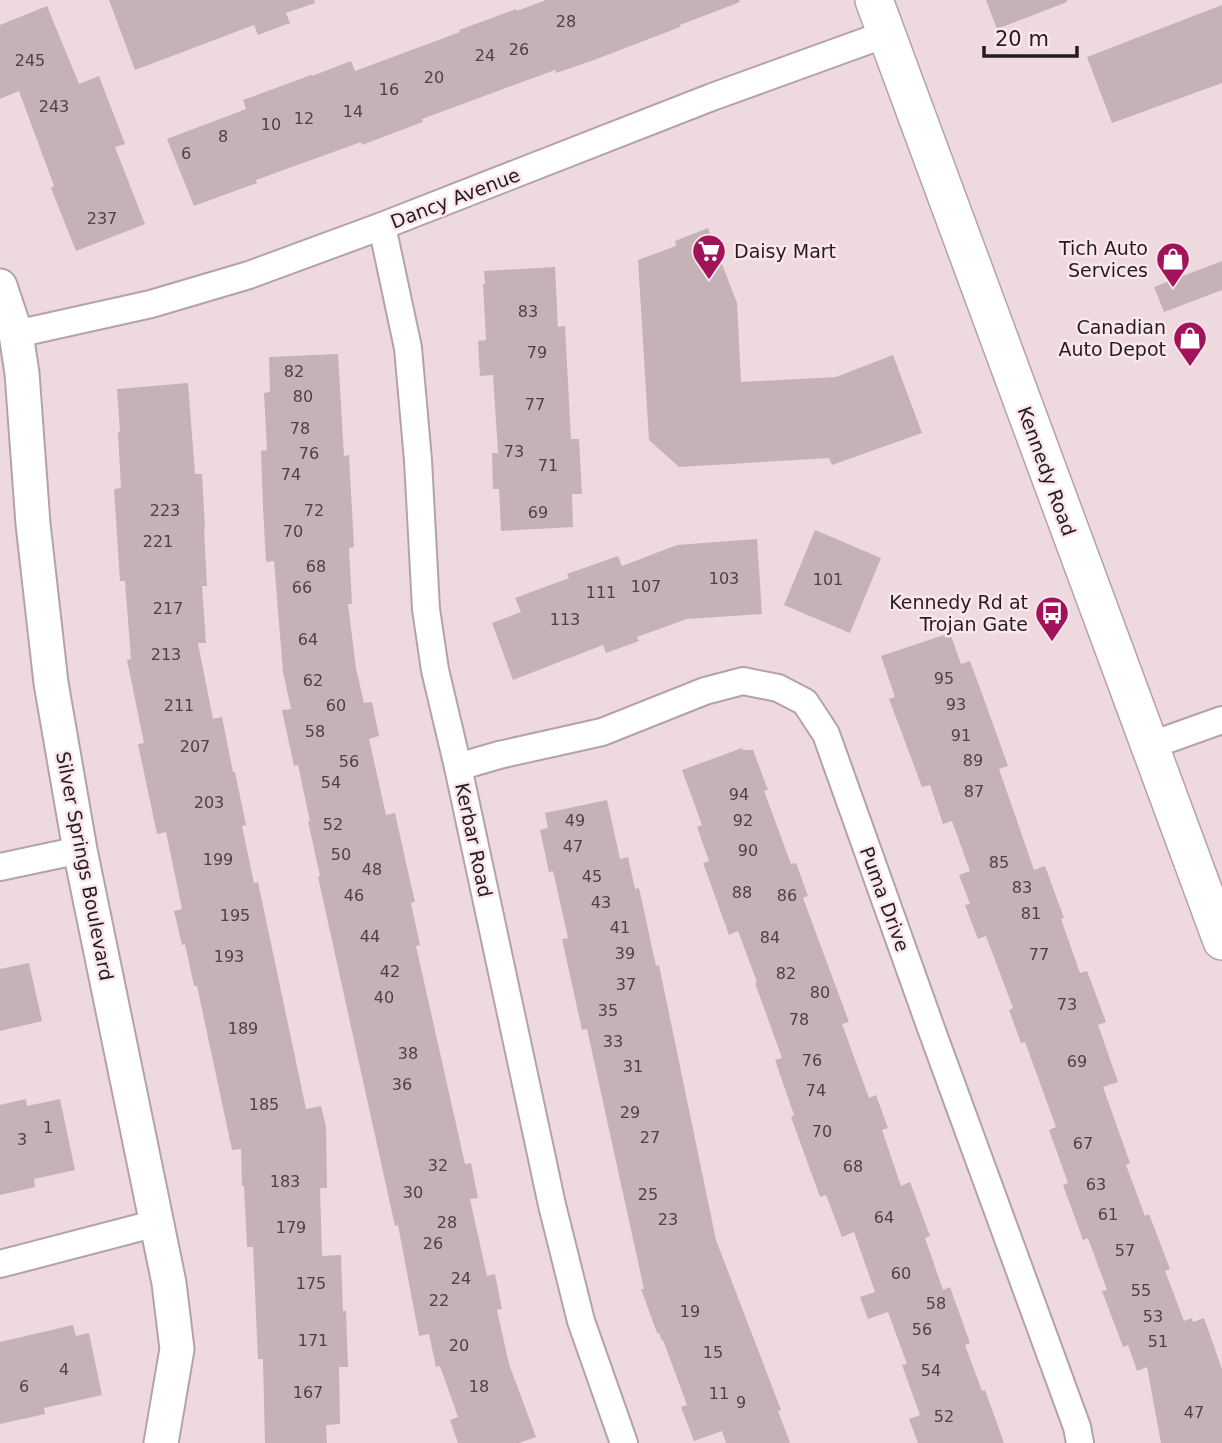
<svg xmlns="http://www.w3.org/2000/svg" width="1222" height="1443" font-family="'DejaVu Sans',sans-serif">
	<rect width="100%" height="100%" fill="#edd9de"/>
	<g fill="#c5b2b7">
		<path d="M109,0H314L315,3L286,13L290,23L258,35L254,25L135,70Z"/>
		<path d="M546,0H739L740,2L680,25V27L594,60L556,73L555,70L422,119L423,122L362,145L361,142L256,180L257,183L194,206L167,139L246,109L243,100L311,75L312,76L351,61L355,71L460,32L459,30L516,9L517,11Z"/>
		<path d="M986,0H1067V2L997,29Z"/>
		<path d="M1222,5V83L1112,123L1087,57Z"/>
		<path d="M47,6L79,84L99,76L125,144L115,147L145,224L76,251L51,188L54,186L19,91L0,99V25Z"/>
		<path d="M708,228L737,303L741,382L836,377L893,355L922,433L832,465L829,458L679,467L649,440L638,260L676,246L675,241Z"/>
		<path d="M1222,261V290L1164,312L1154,287Z"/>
		<path d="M555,267L558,327L565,326L571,439H579L582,494H572L573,527L501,531L499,489H493L492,453H498L493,375L480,376L478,341L486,340L483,284H485L484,271Z"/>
		<path d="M338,354L344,456L349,455L354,547L349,548L352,604H348L356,668L364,703L372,702L379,736L369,739L386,815L395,813L407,867L415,902L411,903L420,945L416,946L465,1164L471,1163L478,1198L470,1199L487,1276L495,1274L502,1309L497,1310L509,1364L536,1437L519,1443H458L450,1420L458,1417L440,1366L436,1367L429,1334L419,1336L398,1225L395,1226L318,877L320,876L308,821H310L298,765L294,766L282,710L291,709L283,672L274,561L266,562L263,507L261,451L267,450L264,393L270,392L269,357Z"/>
		<path d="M188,383L195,474H202L205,529H204L207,586H202L206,643H198L213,719L222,717L233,772H235L246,825L242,826L254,883L258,882L306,1109L321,1106L326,1127L327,1188H320L322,1256L341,1255L343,1311H346L348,1367H339L340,1424L326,1425L327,1443H265L263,1359H258L253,1247H247L244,1186H242L241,1149L232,1150L197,986H194L185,944L182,945L174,911L182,909L166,832L157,834L138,744L144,743L127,660L131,659L125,581H120L114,489L121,488L118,432H120L117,389Z"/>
		<path d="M815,530L881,558L850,633L784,605Z"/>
		<path d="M757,539L762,614L687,619L637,637L639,641L606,653L603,645L513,680L492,623L521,612L515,598L569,578L567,574L618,556L622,566L677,545Z"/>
		<path d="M950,633L961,664L970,661L989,713L1008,766L999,769L1034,870L1045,866L1064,918L1061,919L1080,973L1087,971L1106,1022L1098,1025L1118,1082L1103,1087L1130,1163L1126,1165L1145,1216L1149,1214L1170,1269L1165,1271L1184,1321L1192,1318L1193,1322L1204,1318L1222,1369V1443H1161L1147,1367L1137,1371L1128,1345L1123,1347L1102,1291L1107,1290L1088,1238L1083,1240L1063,1185L1068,1183L1049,1130L1056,1127L1025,1042L1021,1043L1009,1010L1013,1008L986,936L978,939L965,905L970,904L959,875L970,871L952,821L943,824L930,785L922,787L889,699L895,697L881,656Z"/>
		<path d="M742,748L743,750H753L768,790L764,791L791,864L796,863L808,896L803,898L849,1022L842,1024L869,1098L876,1095L888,1128L882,1130L901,1186L910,1182L930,1236L925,1238L943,1290L950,1287L970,1343L965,1345L982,1391L985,1390L1004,1443H918L909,1419L920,1415L902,1365L907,1364L888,1312L868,1319L860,1297L875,1292L854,1232L842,1237L826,1195L820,1197L791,1117L794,1115L775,1060L782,1058L755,983L757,982L738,931L729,935L703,863L709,861L697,827L702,825L682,770Z"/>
		<path d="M607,800L620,859L628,857L635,889L639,888L656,966L659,965L716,1240L781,1410L778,1411L790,1443H726L722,1431L694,1441L681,1407L687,1405L663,1340L662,1341L659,1333H657L641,1289H644L587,1029L582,1030L562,939L568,938L553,871L549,872L540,830L548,828L545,813Z"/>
		<path d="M29,963L42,1021L0,1031V969Z"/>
		<path d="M26,1099L27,1106L60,1099L75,1170L34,1179L35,1187L0,1195V1105Z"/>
		<path d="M73,1325L76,1336L89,1333L102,1395L44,1408L45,1414L0,1424V1342Z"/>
	</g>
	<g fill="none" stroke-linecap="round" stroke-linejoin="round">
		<g stroke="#b5a2a8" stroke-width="30">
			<g id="minor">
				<path d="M382,226L408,348L418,460L426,609L435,670L458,767L552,1205L581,1321L624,1443"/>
				<path d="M16,334L151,304L249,275L382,226L712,97L886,34"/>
				<path d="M1149,746L1222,720"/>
				<path d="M458,767L499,755L602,732L705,691L743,681L778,688L805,702L826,734L932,1031L1077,1427L1080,1443"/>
				<path d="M0,867L80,850"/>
				<path d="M0,1264L157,1223"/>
			</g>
		</g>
		<g stroke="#b5a2a8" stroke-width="37">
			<path id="tertiary" d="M0,286L16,334L22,373L33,524L51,683L80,850L169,1283L177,1349L161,1443"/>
		</g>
		<g stroke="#b5a2a8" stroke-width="40">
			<path id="secondary" d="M874,0L1222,941"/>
		</g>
		<use href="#minor" stroke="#fff" stroke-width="26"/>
		<use href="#tertiary" stroke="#fff" stroke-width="33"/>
		<use href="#secondary" stroke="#fff" stroke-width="37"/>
	</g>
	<defs>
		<g id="supermarket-pin" transform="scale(1.75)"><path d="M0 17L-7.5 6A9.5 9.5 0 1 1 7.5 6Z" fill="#a2145a" stroke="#fae6eb"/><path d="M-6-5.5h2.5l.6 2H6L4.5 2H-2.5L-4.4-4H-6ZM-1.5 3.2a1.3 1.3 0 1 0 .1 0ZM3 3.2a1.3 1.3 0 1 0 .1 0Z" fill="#fff"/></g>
		<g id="shop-pin" transform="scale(1.75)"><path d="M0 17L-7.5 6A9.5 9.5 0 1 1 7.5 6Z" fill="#a2145a" stroke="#fae6eb"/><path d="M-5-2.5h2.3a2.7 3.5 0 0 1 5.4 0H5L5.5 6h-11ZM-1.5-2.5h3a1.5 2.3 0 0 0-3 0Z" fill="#fff"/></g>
		<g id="bus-pin" transform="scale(1.75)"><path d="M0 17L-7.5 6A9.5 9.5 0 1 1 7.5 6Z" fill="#a2145a" stroke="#fae6eb"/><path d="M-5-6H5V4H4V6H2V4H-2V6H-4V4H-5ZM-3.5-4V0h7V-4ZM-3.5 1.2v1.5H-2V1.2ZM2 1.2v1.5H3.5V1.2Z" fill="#fff"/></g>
	</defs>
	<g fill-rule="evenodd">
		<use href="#supermarket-pin" x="709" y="251"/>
		<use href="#shop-pin" x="1173" y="259"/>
		<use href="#shop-pin" x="1190" y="338"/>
		<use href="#bus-pin" x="1052" y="613"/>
	</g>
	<g text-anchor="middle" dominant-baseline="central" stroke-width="5" stroke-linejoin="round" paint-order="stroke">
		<g font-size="16" fill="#4c4245">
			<text x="566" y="21">28</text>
			<text x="519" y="49">26</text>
			<text x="485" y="55">24</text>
			<text x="30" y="60">245</text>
			<text x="434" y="77">20</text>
			<text x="389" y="89">16</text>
			<text x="54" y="106">243</text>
			<text x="353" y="111">14</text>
			<text x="304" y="118">12</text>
			<text x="271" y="124">10</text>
			<text x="223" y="136">8</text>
			<text x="186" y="153">6</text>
			<text x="102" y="218">237</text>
			<text x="528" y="311">83</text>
			<text x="537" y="352">79</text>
			<text x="294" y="371">82</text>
			<text x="303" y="396">80</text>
			<text x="535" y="404">77</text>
			<text x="300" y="428">78</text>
			<text x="514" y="451">73</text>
			<text x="309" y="453">76</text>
			<text x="548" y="465">71</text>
			<text x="291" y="474">74</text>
			<text x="165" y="510">223</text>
			<text x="314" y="510">72</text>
			<text x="538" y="512">69</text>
			<text x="293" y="531">70</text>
			<text x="158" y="541">221</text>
			<text x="316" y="566">68</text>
			<text x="724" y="578">103</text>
			<text x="828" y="579">101</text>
			<text x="646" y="586">107</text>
			<text x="302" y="587">66</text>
			<text x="601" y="592">111</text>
			<text x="168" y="608">217</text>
			<text x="565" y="619">113</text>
			<text x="308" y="639">64</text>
			<text x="166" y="654">213</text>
			<text x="944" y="678">95</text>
			<text x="313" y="680">62</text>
			<text x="956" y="704">93</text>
			<text x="179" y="705">211</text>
			<text x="336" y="705">60</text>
			<text x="315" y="731">58</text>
			<text x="961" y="735">91</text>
			<text x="195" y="746">207</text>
			<text x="973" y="760">89</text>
			<text x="349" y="761">56</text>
			<text x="331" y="782">54</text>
			<text x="974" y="791">87</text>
			<text x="739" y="794">94</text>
			<text x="209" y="802">203</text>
			<text x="575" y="820">49</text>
			<text x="743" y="820">92</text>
			<text x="333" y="824">52</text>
			<text x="573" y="846">47</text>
			<text x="748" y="850">90</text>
			<text x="341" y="854">50</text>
			<text x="218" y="859">199</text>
			<text x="999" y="862">85</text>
			<text x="372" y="869">48</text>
			<text x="592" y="876">45</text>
			<text x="1022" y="887">83</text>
			<text x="742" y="892">88</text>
			<text x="354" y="895">46</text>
			<text x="787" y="895">86</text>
			<text x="601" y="902">43</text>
			<text x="1031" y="913">81</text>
			<text x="235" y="915">195</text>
			<text x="620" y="927">41</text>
			<text x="370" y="936">44</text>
			<text x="770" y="937">84</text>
			<text x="625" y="953">39</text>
			<text x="1039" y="954">77</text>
			<text x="229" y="956">193</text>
			<text x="390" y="971">42</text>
			<text x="786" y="973">82</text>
			<text x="626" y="984">37</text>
			<text x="820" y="992">80</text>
			<text x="384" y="997">40</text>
			<text x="1067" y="1004">73</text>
			<text x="608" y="1010">35</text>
			<text x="799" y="1019">78</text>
			<text x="243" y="1028">189</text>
			<text x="613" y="1041">33</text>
			<text x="408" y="1053">38</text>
			<text x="812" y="1060">76</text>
			<text x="1077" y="1061">69</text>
			<text x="633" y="1066">31</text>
			<text x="402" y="1084">36</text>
			<text x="816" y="1090">74</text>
			<text x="264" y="1104">185</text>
			<text x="630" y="1112">29</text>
			<text x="48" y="1127">1</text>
			<text x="822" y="1131">70</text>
			<text x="650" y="1137">27</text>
			<text x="22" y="1139">3</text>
			<text x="1083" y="1143">67</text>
			<text x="438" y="1165">32</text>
			<text x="853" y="1166">68</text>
			<text x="285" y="1181">183</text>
			<text x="1096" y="1184">63</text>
			<text x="413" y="1192">30</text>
			<text x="648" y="1194">25</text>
			<text x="1108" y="1214">61</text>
			<text x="884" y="1217">64</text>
			<text x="668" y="1219">23</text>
			<text x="447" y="1222">28</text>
			<text x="291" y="1227">179</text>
			<text x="433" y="1243">26</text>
			<text x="1125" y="1250">57</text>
			<text x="901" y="1273">60</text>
			<text x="461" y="1278">24</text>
			<text x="311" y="1283">175</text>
			<text x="1141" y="1290">55</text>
			<text x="439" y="1300">22</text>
			<text x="936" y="1303">58</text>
			<text x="690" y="1311">19</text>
			<text x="1153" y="1316">53</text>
			<text x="922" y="1329">56</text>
			<text x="313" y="1340">171</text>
			<text x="1158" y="1341">51</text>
			<text x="459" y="1345">20</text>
			<text x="713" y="1352">15</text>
			<text x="64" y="1369">4</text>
			<text x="931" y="1370">54</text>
			<text x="24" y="1386">6</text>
			<text x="479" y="1386">18</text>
			<text x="308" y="1392">167</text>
			<text x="719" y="1393">11</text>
			<text x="741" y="1402">9</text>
			<text x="1194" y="1412">47</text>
			<text x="944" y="1416">52</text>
		</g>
		<g font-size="19" fill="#241d1f" stroke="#fae6eb">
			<text transform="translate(455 198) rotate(-21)">Dancy Avenue</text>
			<text transform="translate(1047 471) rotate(70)">Kennedy Road</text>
			<text transform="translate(474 840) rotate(78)">Kerbar Road</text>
			<text transform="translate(85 866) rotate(79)">Silver Springs Boulevard</text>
			<text transform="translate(885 899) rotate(70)">Puma Drive</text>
		</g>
		<g font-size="19" fill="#241d1f" stroke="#fae6eb" text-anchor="end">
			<text x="1148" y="248">Tich Auto<tspan x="1148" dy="22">Services</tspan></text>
			<text x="734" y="251" text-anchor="start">Daisy Mart</text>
			<text x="1166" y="327">Canadian<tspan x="1166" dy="22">Auto Depot</tspan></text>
			<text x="1028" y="602">Kennedy Rd at<tspan x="1028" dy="22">Trojan Gate</tspan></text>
		</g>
	</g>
	<path d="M984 46v10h93v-10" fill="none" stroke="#241d1f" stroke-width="3.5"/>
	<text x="995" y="46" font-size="21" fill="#241d1f" stroke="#fae6eb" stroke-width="5" paint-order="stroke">20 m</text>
</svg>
